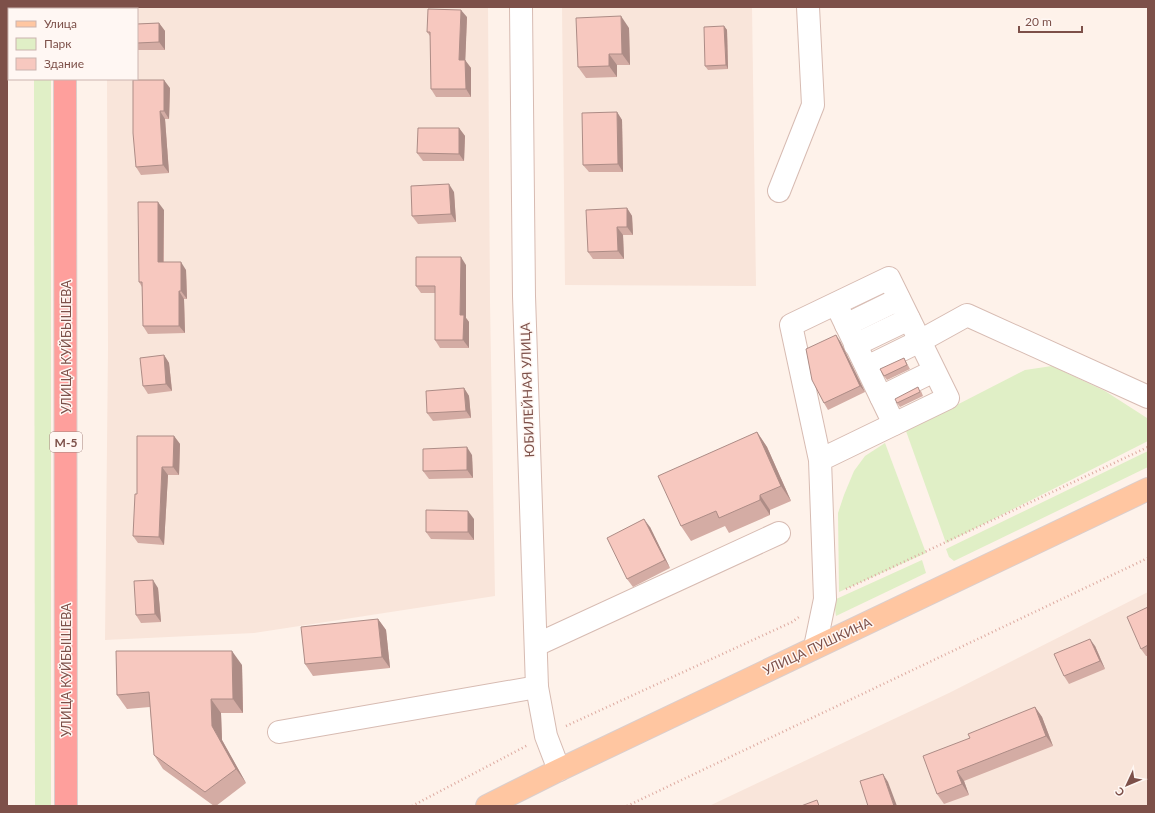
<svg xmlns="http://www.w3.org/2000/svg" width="1155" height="813" font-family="Lato,sans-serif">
	<rect width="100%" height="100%" fill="#fef2ea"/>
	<g fill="#f9e5da">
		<path d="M107,7H488L490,302L495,596L254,633L105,640L108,348L107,79H137V9H107Z"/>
		<path d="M562,7H752L756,286L565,285Z"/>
		<path d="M1148,592V806H709L949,693Z"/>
	</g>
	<g fill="#e0efc6">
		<path d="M34,79H51V806H35Z"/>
		<path d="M1052,366L1105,391L1147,418L1148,419V441L946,543L906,431L1025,370Z"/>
		<path d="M885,443L926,553L839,592L838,513L844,495L854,471L865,456Z"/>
		<path d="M1148,451V467L954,561L949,557L946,549Z"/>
		<path d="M922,560L926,573L836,616L834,600Z"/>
	</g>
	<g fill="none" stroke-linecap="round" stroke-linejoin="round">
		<g stroke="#d7bbb2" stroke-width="24">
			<g id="minor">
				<path d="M521,7L524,296L537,687L546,736L559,770"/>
				<path d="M779,191L813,105L808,7"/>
				<path d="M836,304L894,424"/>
				<path d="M846,325L899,299"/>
				<path d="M855,345L909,319"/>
				<path d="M867,367L920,341L967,315L1148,397"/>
				<path d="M881,397L934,371"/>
				<path d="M536,645L779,533"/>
				<path d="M815,647L825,599L820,460L791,325L889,278L948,398L820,460"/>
				<path d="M279,732L537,687"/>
			</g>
		</g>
		<g stroke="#dbcecc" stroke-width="24">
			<path id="major" d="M487,806L559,770L1148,489"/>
		</g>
		<g stroke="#dbcecc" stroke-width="24">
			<g id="highway">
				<path d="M65,7V9"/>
				<path d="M65,79L66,806"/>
			</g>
		</g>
		<g stroke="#ddaaa0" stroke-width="2.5" stroke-dasharray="1 3" stroke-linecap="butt">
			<path d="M846,589L1148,447"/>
			<path d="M566,726L792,622L799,617"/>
			<path d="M412,806L528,745"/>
			<path d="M627,806L1148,558"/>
		</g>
		<use href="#minor" stroke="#fff" stroke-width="22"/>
		<use href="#major" stroke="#ffc6a1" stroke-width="22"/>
		<use href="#highway" stroke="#fe9f9c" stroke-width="22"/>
	</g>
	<g fill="#d4aca4">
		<path d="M467,17L465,60L471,68V97H436L431,89L430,36L427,32Z"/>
		<path d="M159,23L165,31V50H137V24Z"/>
		<path d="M724,26L727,30L728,69L708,70L705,66Z"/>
		<path d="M629,28L630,65H617V77L586,78L578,67Z"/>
		<path d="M170,88L169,119H165L169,173L141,175L136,167Z"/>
		<path d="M617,112L622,120L623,172H589L583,165Z"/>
		<path d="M459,128L465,136L464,161H423L417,153Z"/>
		<path d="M454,192L456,222L418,224L412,216Z"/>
		<path d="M627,208L632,216L633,235H623L624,259H593L588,252Z"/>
		<path d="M164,210V262L186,270L187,299H184L185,333L148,334L143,326L142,287L139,282Z"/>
		<path d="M466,265V318L469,322V348H440L435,340V293H421L416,286Z"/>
		<path d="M840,341L865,392L828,410L824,403Z"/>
		<path d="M164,355L169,363L172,391L148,394L143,386Z"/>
		<path d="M904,358L910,369L887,380L884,376Z"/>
		<path d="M464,388L469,396L471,418L433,421L427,413Z"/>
		<path d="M921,391L923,396L900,407L897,403Z"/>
		<path d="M757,432L767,447L791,501L770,510V515L729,533L725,526L691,541L681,526Z"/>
		<path d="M174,436L180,444L179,475H168L164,545L138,543L133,536L137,494Z"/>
		<path d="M472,455L473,478L429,479L423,471Z"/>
		<path d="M474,519V540L431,539L426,532Z"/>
		<path d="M650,527L670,568L633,587L627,579Z"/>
		<path d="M158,588L161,622L141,623L136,615Z"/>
		<path d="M1148,607V656H1146L1141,649Z"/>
		<path d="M378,619L386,630L390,668L313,676L305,664Z"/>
		<path d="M1095,646L1105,669L1069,684L1064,676Z"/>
		<path d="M242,665L243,713H221L222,740L246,783L216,806H214L163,769L154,755L150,707L127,709L117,695Z"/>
		<path d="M1035,707L1042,717L1053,746L964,781L969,795L944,804L937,794L970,738Z"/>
	</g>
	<g fill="#ad8c86">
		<path d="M461,10L467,17L465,68L459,60Z"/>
		<path d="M621,16L629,28L630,65L622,54Z"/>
		<path d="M159,23L165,31V50L159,42Z"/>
		<path d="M724,26L727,30L728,69L726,65Z"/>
		<path d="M609,54L617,65V77L609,66Z"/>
		<path d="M465,60L471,68V97L466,89Z"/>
		<path d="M164,80L170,88L169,119L164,111Z"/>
		<path d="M160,111L165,119L169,173L163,165Z"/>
		<path d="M617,112L622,120L623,172L618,164Z"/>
		<path d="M459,128L465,136L464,161L459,154Z"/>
		<path d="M449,184L454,192L456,222L451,214Z"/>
		<path d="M158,202L164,210L163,270L158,262Z"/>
		<path d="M627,208L632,216L633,235L627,227Z"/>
		<path d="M617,227L623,235L624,259L618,251Z"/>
		<path d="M461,257L466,265V318L469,322V348L463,340L460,315Z"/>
		<path d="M181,262L186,270L187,299L181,291Z"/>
		<path d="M179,291L184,299L185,333L179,326Z"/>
		<path d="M836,335L840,341L865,392L860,386Z"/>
		<path d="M164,355L169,363L172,391L166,384Z"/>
		<path d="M464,388L469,396L471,418L466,411Z"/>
		<path d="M757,432L767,447L791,501L781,486Z"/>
		<path d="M174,436L180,444L179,475L173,467Z"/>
		<path d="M467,447L472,455L473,478L467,470Z"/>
		<path d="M162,467L168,475L164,545L159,537Z"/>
		<path d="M760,495L770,510V515L760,500Z"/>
		<path d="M468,511L474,519V540L468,532Z"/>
		<path d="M644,519L650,527L670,568L665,560Z"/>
		<path d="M153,580L158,588L161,622L155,614Z"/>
		<path d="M378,619L386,630L390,668L382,657Z"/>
		<path d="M1090,639L1095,646L1105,669L1100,661Z"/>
		<path d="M232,651L242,665L243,713L233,699Z"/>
		<path d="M211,699L221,713L222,740L246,783L236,769L212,726Z"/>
		<path d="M1035,707L1042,717L1053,746L1046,736Z"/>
		<path d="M957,771L964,781L969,795L962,784Z"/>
		<path d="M883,774L888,782L897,806H894Z"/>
	</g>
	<g fill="#f7c8bf" stroke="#ad8c86">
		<path d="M428,9L461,10L459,60H465L466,89H431L430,32H427Z"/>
		<path d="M621,16L622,54H609V66L578,67L576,18Z"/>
		<path d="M159,23V42L137,43V24Z"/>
		<path d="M724,26L726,65L705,66L704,27Z"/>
		<path d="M133,80H164V111H160L163,165L136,167L133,133Z"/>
		<path d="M617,112L618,164L583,165L582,113Z"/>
		<path d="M418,128H459V154L417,153Z"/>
		<path d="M449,184L451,214L412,216L411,186Z"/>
		<path d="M138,202H158V262H181V291H179V326H143L142,282H139Z"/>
		<path d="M627,208V227H617L618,251L588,252L586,210Z"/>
		<path d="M416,257H461L460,315H464L463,340H435V286H416Z"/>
		<path d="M836,335L860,386L824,403L812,380L806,349Z"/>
		<path d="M164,355L166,384L143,386L140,358Z"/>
		<path d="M904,358L907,365L884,376L880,369Z"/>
		<path d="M918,387L920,392L897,403L895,399Z"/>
		<path d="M464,388L466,411L427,413L426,391Z"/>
		<path d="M757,432L781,486L760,495V500L719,518L716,511L681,526L658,476Z"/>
		<path d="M137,436H174L173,467H162L159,537L133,536L135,494H137Z"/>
		<path d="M467,447V470L423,471V449Z"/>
		<path d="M426,510L468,511V532H426Z"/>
		<path d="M644,519L665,560L627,579L607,538Z"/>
		<path d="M153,580L155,614L136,615L134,581Z"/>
		<path d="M1148,607V645L1141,649L1127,617Z"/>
		<path d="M378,619L382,657L305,664L301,627Z"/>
		<path d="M1090,639L1100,661L1064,676L1054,654Z"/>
		<path d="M116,651H232L233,699H211L212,726L236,769L205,792L154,755L149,692L117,695Z"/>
		<path d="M1035,707L1046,736L957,771L962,784L937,794L923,756L970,738L968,734Z"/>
		<path d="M883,774L894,806H868L860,781Z"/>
		<path d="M817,800L819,806H801Z"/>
	</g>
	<g text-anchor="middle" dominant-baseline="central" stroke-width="3" stroke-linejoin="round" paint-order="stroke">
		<rect fill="#fff7f3" stroke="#a4827c" stroke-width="1" x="50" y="432" width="32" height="20" rx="3"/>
		<g font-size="12" font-weight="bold" fill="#7d5049">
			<text x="66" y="442">М-5</text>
		</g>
		<g font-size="13" fill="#7d5049" stroke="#fff7f3">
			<text transform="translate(66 347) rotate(-90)">УЛИЦА КУЙБЫШЕВА</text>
			<text transform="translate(527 390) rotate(-92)">ЮБИЛЕЙНАЯ УЛИЦА</text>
			<text transform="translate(817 646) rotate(-25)">УЛИЦА ПУШКИНА</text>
			<text transform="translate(66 670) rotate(-90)">УЛИЦА КУЙБЫШЕВА</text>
		</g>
	</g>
	<rect width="1155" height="813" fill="none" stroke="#7d5049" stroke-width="16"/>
	<rect x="8" y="8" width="130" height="72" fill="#fff7f3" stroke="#cbb4af"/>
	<rect x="16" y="21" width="20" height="6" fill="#ffc6a1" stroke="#cbb4af"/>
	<text x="44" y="28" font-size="12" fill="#7d5049">Улица</text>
	<rect x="16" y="38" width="20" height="12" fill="#e0efc6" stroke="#cbb4af"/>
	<text x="44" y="48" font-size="12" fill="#7d5049">Парк</text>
	<rect x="16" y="58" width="20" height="12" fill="#f7c8bf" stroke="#cbb4af"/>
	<text x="44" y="68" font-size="12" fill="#7d5049">Здание</text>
	<g transform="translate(1127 785) rotate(226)" stroke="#fff7f3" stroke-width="3" paint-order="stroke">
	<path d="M0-3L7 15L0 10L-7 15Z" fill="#7d5049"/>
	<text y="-6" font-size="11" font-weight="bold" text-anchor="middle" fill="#7d5049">С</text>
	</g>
	<path d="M1019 26v6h63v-6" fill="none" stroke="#7d5049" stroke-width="2"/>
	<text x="1025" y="26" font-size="12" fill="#7d5049" stroke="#fff7f3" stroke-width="3" paint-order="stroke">20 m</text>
</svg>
